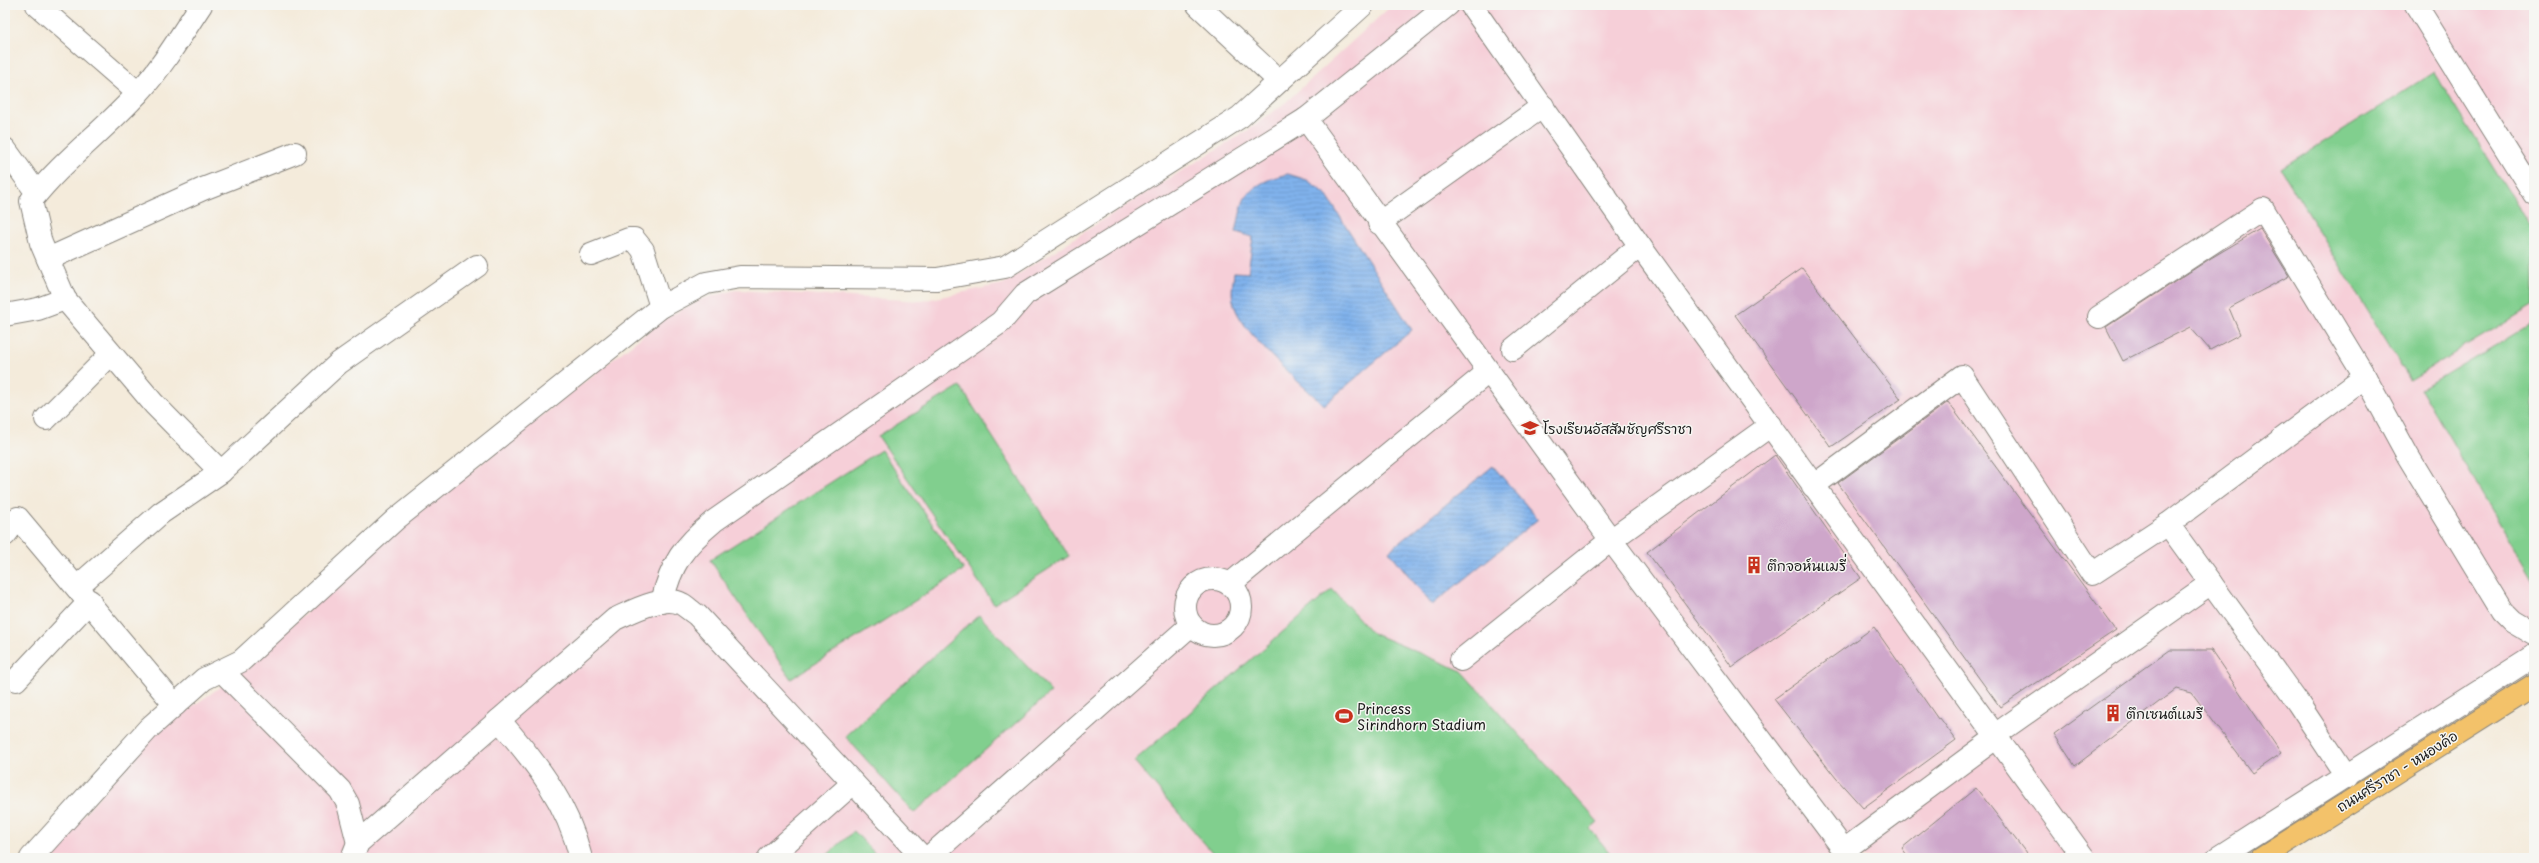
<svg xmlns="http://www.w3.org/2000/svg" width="2539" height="863" font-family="'Playpen Sans','Playpen Sans Thai',sans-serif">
	<defs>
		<pattern id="water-rules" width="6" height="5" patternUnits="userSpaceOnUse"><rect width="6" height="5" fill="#80b2ec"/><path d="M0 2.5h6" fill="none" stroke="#6e98ca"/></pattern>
	</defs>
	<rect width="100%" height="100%" fill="#f6f6f2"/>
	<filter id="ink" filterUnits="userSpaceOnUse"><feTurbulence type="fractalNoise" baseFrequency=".025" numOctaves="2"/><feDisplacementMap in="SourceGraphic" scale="8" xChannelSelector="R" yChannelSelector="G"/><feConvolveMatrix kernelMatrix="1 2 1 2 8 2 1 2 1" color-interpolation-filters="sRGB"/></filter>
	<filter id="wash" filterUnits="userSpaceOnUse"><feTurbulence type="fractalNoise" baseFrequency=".012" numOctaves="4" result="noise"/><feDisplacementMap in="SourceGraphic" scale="16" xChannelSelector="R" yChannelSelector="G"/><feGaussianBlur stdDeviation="0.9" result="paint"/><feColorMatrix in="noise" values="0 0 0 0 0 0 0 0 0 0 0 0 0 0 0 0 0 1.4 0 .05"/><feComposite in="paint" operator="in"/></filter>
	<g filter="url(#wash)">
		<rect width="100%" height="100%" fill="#f4ebdb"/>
		<path fill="#f6cfd8" d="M1392,5H2534V670L2238,858H47L153,734L236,676L390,536L664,319L702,299L735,290L921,301L1003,284L1142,195L1247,131L1285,103Z"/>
		<g fill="#81cf8e" stroke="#4e7655">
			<path d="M2434,72L2534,232V305L2410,380L2281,169Z"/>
			<path d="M2534,322V582L2421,389Z"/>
			<path d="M960,386L1069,556L994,604L878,436Z"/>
			<path d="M881,450L964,570L791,679L710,560Z"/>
			<path d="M1332,589L1372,633L1462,671L1598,822L1590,829L1614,858H1217L1134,761Z"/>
			<path d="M979,615L1051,692L914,813L845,736Z"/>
			<path d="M854,831L879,858H824Z"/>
		</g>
		<g fill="url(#water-rules)" stroke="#4e6784">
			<path d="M1288,174L1307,180L1325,193L1412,330L1324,405C1301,384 1236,329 1233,300C1231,291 1233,281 1234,272L1248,273L1253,237L1236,232C1238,224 1241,205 1245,198C1254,184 1273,177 1288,174Z"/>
			<path d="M1493,466L1538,519L1432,605L1389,551Z"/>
		</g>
		<g id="blocks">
			<g fill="#cea6ca">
				<path d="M2260,229L2289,276L2229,308L2240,334L2210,350L2190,327L2123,361L2106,327L2211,258Z"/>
				<path d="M1802,268L1901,399L1831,447L1735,315Z"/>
				<path d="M1948,402L2116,630L2000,707L1838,483Z"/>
				<path d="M1775,455L1861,578L1732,667L1647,552Z"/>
				<path d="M1874,627L1938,719L1940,718L1956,740L1863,808L1836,778L1774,699Z"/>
				<path d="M2170,650H2211L2281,753L2252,773L2192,693L2176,689L2075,766L2054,734Z"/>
				<path d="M1976,788L2030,858H1909L1902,848Z"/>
			</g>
		</g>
	</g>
	<g filter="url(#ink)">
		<use href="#blocks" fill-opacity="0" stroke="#88847c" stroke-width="1"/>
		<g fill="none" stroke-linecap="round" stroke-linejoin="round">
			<g stroke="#88847c" stroke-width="24">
				<g id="minor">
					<path d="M37,5L138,93"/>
					<path d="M1198,5L1279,81"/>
					<path d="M1471,5L1640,246L2084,858"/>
					<path d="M2416,5L2534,194"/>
					<path d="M1306,119L1611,540L1850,858"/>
					<path d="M5,149L37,193"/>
					<path d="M1379,223L1543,106"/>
					<path d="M591,254L629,239H634L643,250L661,307"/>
					<path d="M48,259L203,189L295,153"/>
					<path d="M5,315L38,309L65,299"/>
					<path d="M2099,317L2263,209L2365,377L2408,456L2502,611L2512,621L2534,634"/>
					<path d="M1513,349L1640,246"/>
					<path d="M46,419L111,354"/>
					<path d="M221,472L339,363L477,266"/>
					<path d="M1813,486L1962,376L2092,574L2168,524L2365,377"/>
					<path d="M2168,524L2298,703L2347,777"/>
					<path d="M5,535L18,518L175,705"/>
					<circle cx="1213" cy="607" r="28"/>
					<path d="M1230,584L1488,372"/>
					<path d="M78,586L161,513L221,472L154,404L65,299L41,243L31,201C63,160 104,131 139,92C163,66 181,35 201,5"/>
					<path d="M662,602C671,563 684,546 714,521L1001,322L1025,294L1306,119L1448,5"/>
					<path d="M1461,660L1611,540L1771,425"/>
					<path d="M222,671L340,790L348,804L358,843"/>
					<path d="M16,680L90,601"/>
					<path d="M499,720C537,764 566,800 581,858"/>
					<path d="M1995,735L2211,583"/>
					<path d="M1844,850L1997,737"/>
					<path d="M31,858L149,728L204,679L241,661L396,519L661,307L706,283L740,277L937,279L1005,267L1240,117L1363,5"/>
					<path d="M352,858L358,843L615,619C631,612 664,594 682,604C687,607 692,612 697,615L923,858"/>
					<path d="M769,858L853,783"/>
					<path d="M928,858L1191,625"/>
					<path d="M2217,858L2534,656"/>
				</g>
			</g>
			<g stroke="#88847c" stroke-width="24">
				<path id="major" d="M2261,858L2534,685"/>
			</g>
			<use href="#minor" stroke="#fff" stroke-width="22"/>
			<use href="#major" stroke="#f3c26a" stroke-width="22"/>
		</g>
	</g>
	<defs>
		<g id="school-bare" transform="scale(1.38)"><path d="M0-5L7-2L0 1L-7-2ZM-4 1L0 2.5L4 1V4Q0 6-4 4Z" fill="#c8321e" stroke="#f6f6f2" stroke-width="2.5" paint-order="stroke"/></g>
		<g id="building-bare" transform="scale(1.38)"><path d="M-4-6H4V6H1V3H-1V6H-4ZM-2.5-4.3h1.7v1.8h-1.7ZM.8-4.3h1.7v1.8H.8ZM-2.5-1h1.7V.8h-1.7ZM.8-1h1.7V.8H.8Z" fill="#c8321e" stroke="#f6f6f2" stroke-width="2.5" paint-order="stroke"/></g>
		<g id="stadium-bare" transform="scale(1.38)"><path d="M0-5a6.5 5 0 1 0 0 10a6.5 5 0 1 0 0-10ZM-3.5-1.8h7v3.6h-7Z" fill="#c8321e" stroke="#f6f6f2" stroke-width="2.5" paint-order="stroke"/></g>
	</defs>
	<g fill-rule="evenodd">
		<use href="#school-bare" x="1530" y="428"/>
		<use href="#building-bare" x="1754" y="565"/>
		<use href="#building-bare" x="2113" y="713"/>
		<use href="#stadium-bare" x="1344" y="716"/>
	</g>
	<g text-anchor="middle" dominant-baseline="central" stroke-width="3" stroke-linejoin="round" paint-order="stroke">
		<g font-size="14" fill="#1c1c1c" stroke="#f6f6f2" text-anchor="start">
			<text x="1543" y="428">โรงเรียนอัสสัมชัญศรีราชา</text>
			<text x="1767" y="565">ตึกจอห์นแมรี่</text>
			<text x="1357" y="708">Princess<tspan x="1357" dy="16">Sirindhorn Stadium</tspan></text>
			<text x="2126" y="713">ตึกเซนต์แมรี</text>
		</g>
		<g font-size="14" fill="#1c1c1c" stroke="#f6f6f2">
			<text transform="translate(2397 771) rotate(-32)">ถนนศรีราชา - หนองค้อ</text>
		</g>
	</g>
	<rect width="2539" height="863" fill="none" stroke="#f6f6f2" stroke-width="20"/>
</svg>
